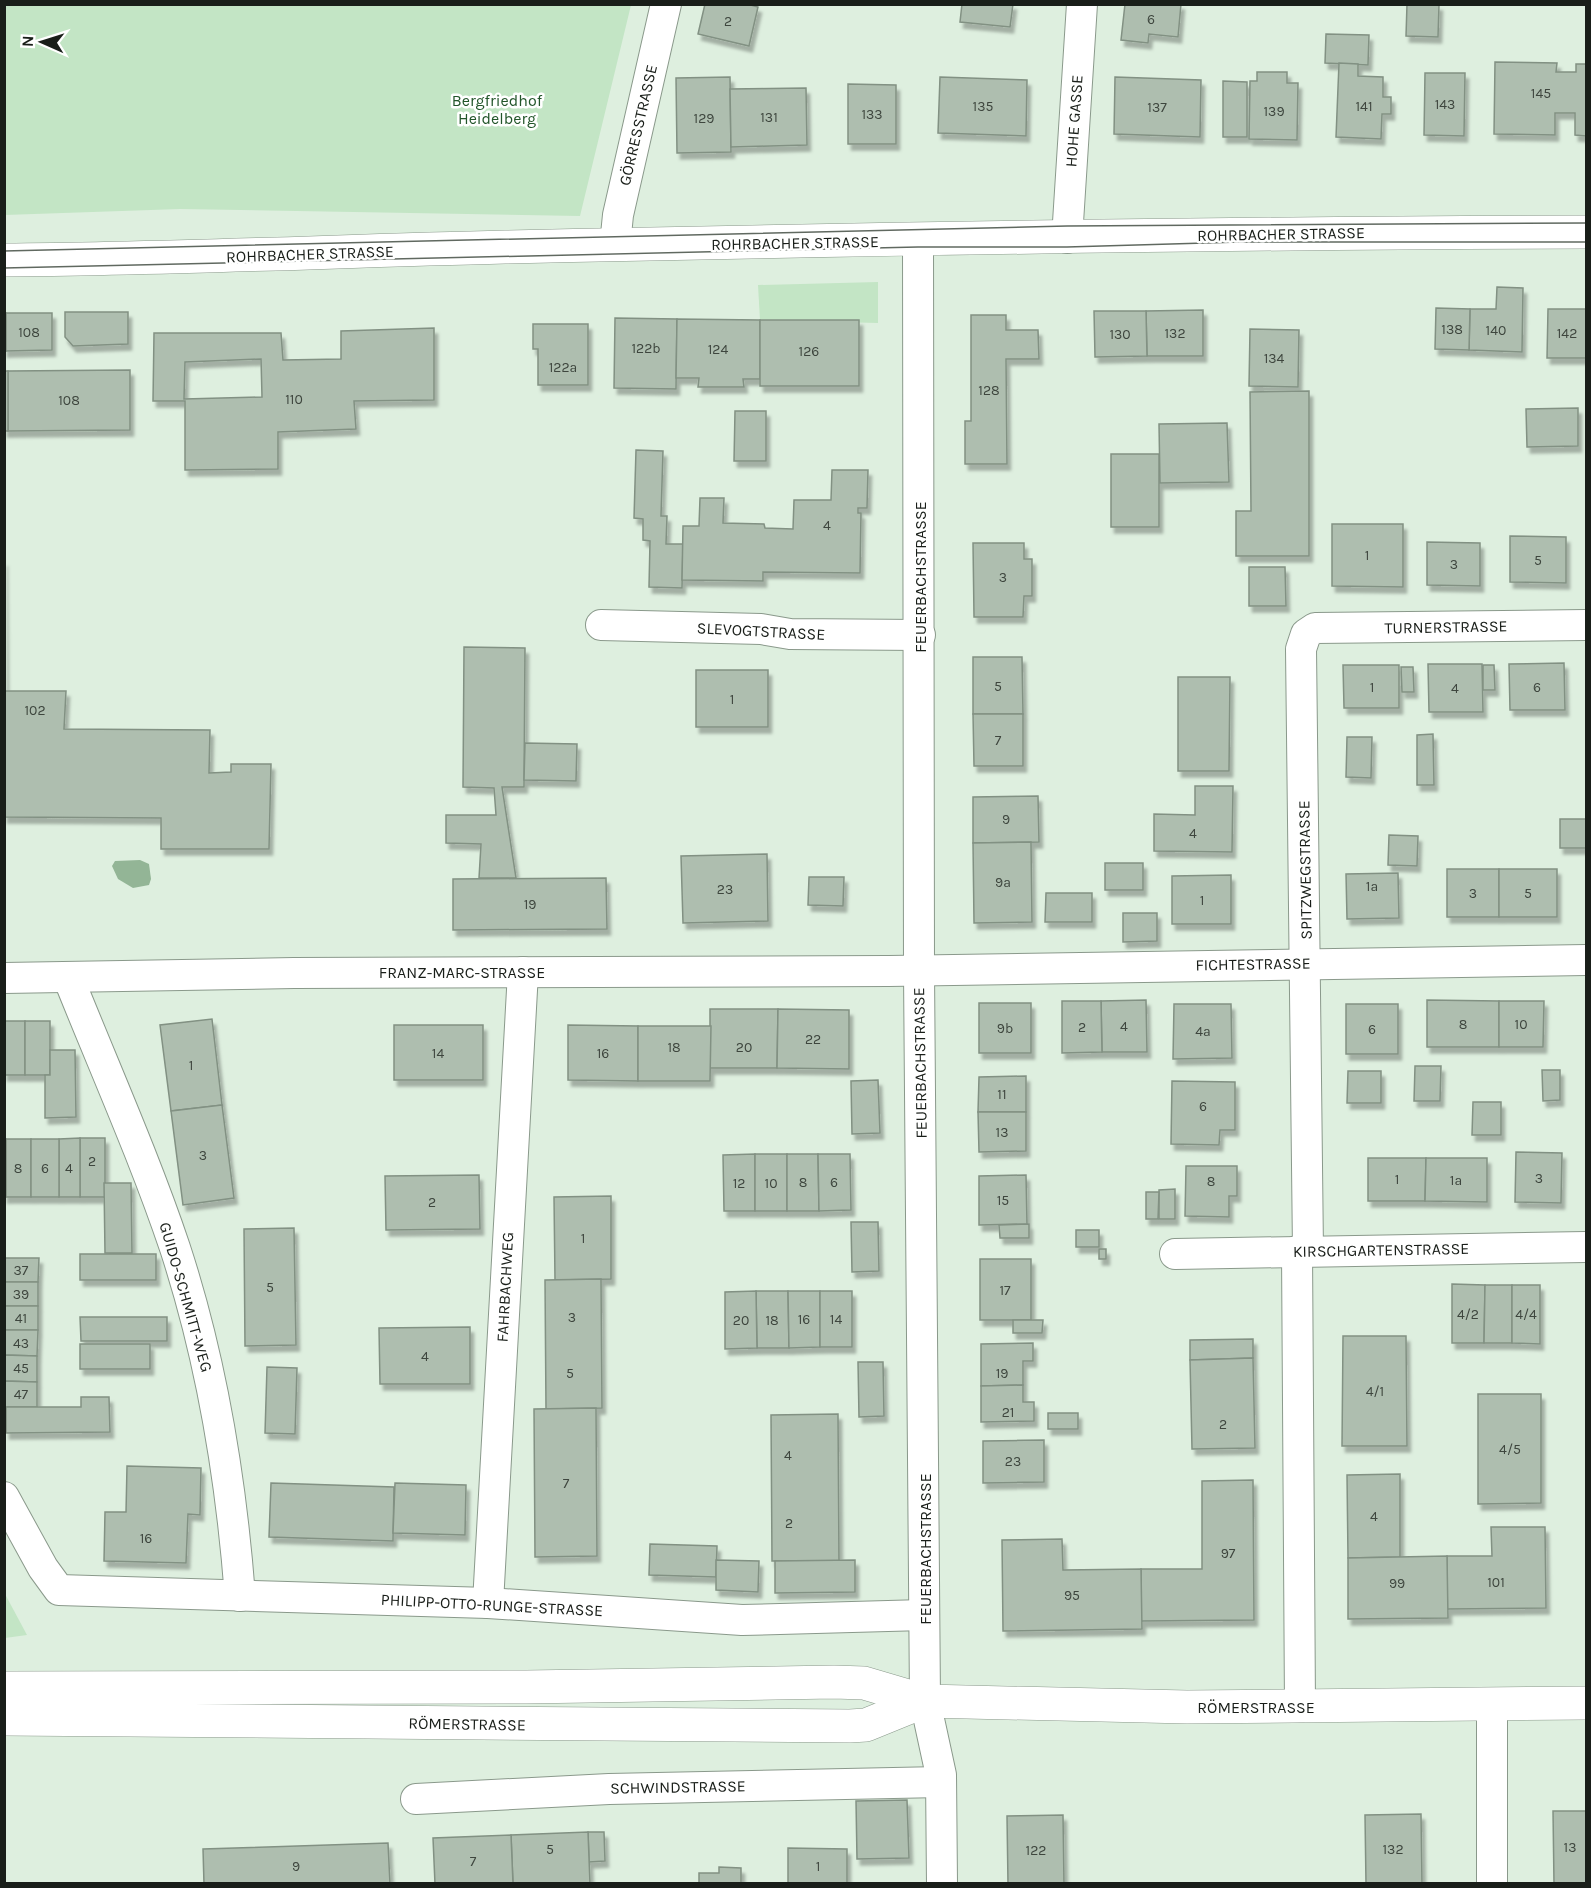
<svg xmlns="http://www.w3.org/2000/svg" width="1591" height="1888" font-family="Karla,sans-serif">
	<defs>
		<filter id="shadow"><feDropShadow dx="3.5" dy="6" stdDeviation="1.5" flood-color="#0004"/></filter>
	</defs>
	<rect width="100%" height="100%" fill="#deefdf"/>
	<g fill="#c3e5c5">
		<path d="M4,5L5,4L631,5L580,216L180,209L5,215Z"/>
		<path d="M878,282V323L760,320L758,285Z"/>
		<path d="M4,1594H5L27,1635L5,1638Z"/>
	</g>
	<path fill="#93b596" d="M140,860L149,864L151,879L149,885L133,888L118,879L112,866L115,861Z"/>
	<g fill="#aebeaf" stroke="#829183" stroke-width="1.5" fill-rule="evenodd" filter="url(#shadow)">
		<path d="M705,4H747L758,7L749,46L698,34Z"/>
		<path d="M962,4H1013L1010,27L960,22Z"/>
		<path d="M1125,4H1181L1178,37L1149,34L1148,43L1121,40Z"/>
		<path d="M1407,4L1439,5L1438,37L1406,36Z"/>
		<path d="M1326,34L1369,35L1368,65L1325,63Z"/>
		<path d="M1495,62L1557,63L1556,72H1576V64H1586V136L1575,135V113H1555V135L1494,134Z"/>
		<path d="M1339,63L1358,64V76L1383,77V97H1391V114H1382L1381,139L1336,137Z"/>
		<path d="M1257,72H1287V83H1298L1297,140L1249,139L1250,81H1257Z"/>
		<path d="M1425,73H1465L1464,136L1424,135Z"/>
		<path d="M730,77L731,152L677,153L676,78Z"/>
		<path d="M940,77L1027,80L1026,136L938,133Z"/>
		<path d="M1115,77L1201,80L1200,137L1114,134Z"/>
		<path d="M1223,81L1247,82V137H1223Z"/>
		<path d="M848,84L896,85V144H848Z"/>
		<path d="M806,88L807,145L731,147L730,89Z"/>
		<path d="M1497,287L1523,288L1522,352L1469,350L1470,309H1496Z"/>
		<path d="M1436,308L1470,309L1469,350L1435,349Z"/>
		<path d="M1548,309H1586V358H1547Z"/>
		<path d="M1203,310V356H1147L1146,311Z"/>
		<path d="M1094,311H1146L1147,356L1095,357Z"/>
		<path d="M65,312H128V344L73,346L65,337Z"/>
		<rect x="4" y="313" width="2" height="38"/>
		<path d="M6,313H52V350L6,351Z"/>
		<path d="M971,315H1006V330H1038L1039,359H1006L1007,464H965V421H971Z"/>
		<path d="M615,318L677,319L676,389L614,388Z"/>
		<path d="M677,319L760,320V379H743L744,387H698L699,378H676Z"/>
		<rect x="760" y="320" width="99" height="66"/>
		<path d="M533,324H588V385H538V349H533Z"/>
		<path d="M434,328V400L354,401L356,429L278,432V469L185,470V401H153L154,333H281L283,360L341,359V331ZM261,359L262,397L184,399L185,362Z"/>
		<path d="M1250,329L1299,330L1298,387L1249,386Z"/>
		<path d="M130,370V430L8,431V371Z"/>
		<rect x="4" y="371" width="4" height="60"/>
		<path d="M1309,391V556H1236V511H1251L1250,392Z"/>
		<path d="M1578,408V446L1527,447L1526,409Z"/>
		<path d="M735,411H766V461H734Z"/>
		<path d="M1227,423L1229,482L1160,483L1159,424Z"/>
		<path d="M636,450L663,451L661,516H667L666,544H683L682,588L649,587L650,541L643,540V519L634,518Z"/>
		<rect x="1111" y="454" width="48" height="73"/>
		<path d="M832,470H868L867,508H858V513H861L860,573L763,572V581L682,580L683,526H699L700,498H724L723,523L764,524L765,528L793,529L794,500H831Z"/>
		<path d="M1332,524H1403V587L1332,586Z"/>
		<path d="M1510,536L1566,537V583L1510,582Z"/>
		<path d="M1427,542L1480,543V586L1427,585Z"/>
		<path d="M973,543H1024V559H1032V596H1024L1023,617H974Z"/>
		<path d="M4,560L5,691H66L64,729L210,730L209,773L231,772V764H271L269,849H161V818L4,817Z"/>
		<path d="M1249,567H1285L1286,606H1249Z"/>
		<path d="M464,647L525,648L524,787H502L516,878H479L481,844L446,843V815H496L494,788L463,787Z"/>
		<path d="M973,657H1022L1023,714H973Z"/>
		<path d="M1564,663L1565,710H1510L1509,664Z"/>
		<path d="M1428,664H1482L1483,712H1429Z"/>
		<path d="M1343,665H1399V708H1344Z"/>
		<path d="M1483,665H1494L1495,690H1483Z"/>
		<path d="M1401,667H1413L1414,692H1402Z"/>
		<rect x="696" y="670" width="72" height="57"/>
		<path d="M1178,677H1230L1229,771H1178Z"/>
		<path d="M973,714H1023V766H974Z"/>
		<path d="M1433,734L1434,785H1417V735Z"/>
		<path d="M1347,737H1372L1371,778L1346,777Z"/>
		<path d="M525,743L577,744L576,781L524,780Z"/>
		<path d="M1195,786H1233L1232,852L1154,851V814L1195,815Z"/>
		<path d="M1038,796L1039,842L973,843V797Z"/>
		<rect x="1560" y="819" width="26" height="29"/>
		<path d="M1389,835L1418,836L1417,866L1388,865Z"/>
		<path d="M1031,842L1032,922L974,923L973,843Z"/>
		<path d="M767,854L768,921L683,923L681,856Z"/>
		<rect x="1105" y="863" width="38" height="27"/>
		<rect x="1447" y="869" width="52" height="48"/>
		<rect x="1499" y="869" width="58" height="48"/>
		<path d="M1398,873L1399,918L1347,919L1346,874Z"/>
		<path d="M1231,875V924H1172V876Z"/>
		<path d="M809,877H844L843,906L808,905Z"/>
		<path d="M606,878L607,929L453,930V879Z"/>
		<path d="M1046,893H1092V922H1045Z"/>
		<path d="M1123,913H1157V941L1123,942Z"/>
		<path d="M1146,1000L1147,1052H1102L1101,1001Z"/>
		<path d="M1427,1000L1499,1001V1047H1427Z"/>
		<path d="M1062,1001H1101L1102,1052L1062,1053Z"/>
		<path d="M1499,1001H1544L1543,1047H1499Z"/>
		<rect x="979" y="1003" width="52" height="50"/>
		<path d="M1174,1004H1231L1232,1058L1173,1059Z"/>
		<rect x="1346" y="1004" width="52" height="50"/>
		<path d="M710,1009H778L777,1068H710Z"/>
		<path d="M778,1009L849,1010V1069L777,1068Z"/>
		<path d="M212,1019L222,1105L171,1111L160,1025Z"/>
		<rect x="4" y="1021" width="21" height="54"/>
		<rect x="25" y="1021" width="25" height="54"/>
		<rect x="394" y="1025" width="89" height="55"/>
		<path d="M568,1025L638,1026V1081L568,1080Z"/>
		<path d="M638,1026H711L710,1081H638Z"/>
		<path d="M50,1050H75L76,1117L45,1118V1075H50Z"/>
		<path d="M1415,1066H1441L1440,1101H1414Z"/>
		<path d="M1542,1070H1560V1100L1543,1101Z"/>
		<path d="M1348,1071H1381V1103H1347Z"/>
		<path d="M1026,1076V1112H978L979,1077Z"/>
		<path d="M878,1080L880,1133L852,1134L851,1081Z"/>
		<path d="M1172,1081L1235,1082V1130H1220L1219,1145L1171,1144Z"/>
		<path d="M1473,1102H1501V1135H1472Z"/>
		<path d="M222,1105L234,1198L183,1205L171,1111Z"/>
		<path d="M978,1112H1026V1151L979,1152Z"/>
		<rect x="80" y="1138" width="25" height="59"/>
		<path d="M80,1138V1197H59V1139Z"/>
		<rect x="4" y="1139" width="2" height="58"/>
		<rect x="6" y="1139" width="25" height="58"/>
		<rect x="31" y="1139" width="28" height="58"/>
		<path d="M1516,1152L1562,1153L1561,1203L1515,1202Z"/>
		<path d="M755,1154V1211H724L723,1155Z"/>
		<rect x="755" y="1154" width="32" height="57"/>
		<path d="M787,1154H818L819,1211H787Z"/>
		<path d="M818,1154H850L851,1210L819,1211Z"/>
		<path d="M1368,1158H1426L1425,1201H1368Z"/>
		<path d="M1426,1158H1487V1202L1425,1201Z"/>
		<path d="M1186,1166H1237V1196H1229V1217L1185,1216Z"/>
		<path d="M479,1175L480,1229L386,1230L385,1176Z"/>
		<path d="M1026,1175L1027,1224L979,1225V1176Z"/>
		<path d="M104,1183H131L132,1253H105Z"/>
		<path d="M1175,1189V1219H1159V1190Z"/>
		<path d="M1146,1192H1159L1158,1219H1146Z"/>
		<path d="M611,1196V1279L555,1280L554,1197Z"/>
		<path d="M851,1222H878L879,1271L852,1272Z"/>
		<path d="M1029,1224V1238H1000L999,1225Z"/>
		<path d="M294,1228L296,1345L245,1346L244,1229Z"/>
		<rect x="1076" y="1230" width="23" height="17"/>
		<rect x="1099" y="1249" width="7" height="10"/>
		<rect x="80" y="1254" width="76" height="26"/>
		<path d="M4,1258H39L38,1282H4Z"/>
		<rect x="980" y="1259" width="51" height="61"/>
		<path d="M601,1279L602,1408L546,1409L545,1280Z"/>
		<rect x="4" y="1282" width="34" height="24"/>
		<path d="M1452,1284L1485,1285L1484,1343H1452Z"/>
		<path d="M1485,1285H1512V1343H1484Z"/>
		<path d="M1512,1285H1540V1344L1512,1343Z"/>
		<path d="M756,1291H788L789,1348H757Z"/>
		<path d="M756,1291L757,1348L725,1349V1292Z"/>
		<path d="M788,1291H820V1347L789,1348Z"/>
		<rect x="820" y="1291" width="32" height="56"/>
		<rect x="4" y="1306" width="34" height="24"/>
		<path d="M80,1317H167V1341H81Z"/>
		<path d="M1013,1320H1043L1042,1333H1013Z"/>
		<path d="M470,1327V1384H380L379,1328Z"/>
		<path d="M4,1330H38L37,1356L4,1355Z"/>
		<path d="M1343,1336H1406L1407,1446H1342Z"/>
		<path d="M1253,1339V1358L1190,1360V1340Z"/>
		<path d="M1033,1343V1361H1023V1385L981,1386V1344Z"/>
		<rect x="80" y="1344" width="70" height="25"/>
		<path d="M4,1355L37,1356V1382L4,1381Z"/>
		<path d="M1253,1358L1255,1448L1192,1449L1190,1360Z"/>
		<path d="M858,1362H883L884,1416L859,1417Z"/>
		<path d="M267,1367L297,1368L295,1434L265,1433Z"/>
		<path d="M4,1381L37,1382V1407H4Z"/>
		<path d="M1023,1385V1402H1034V1421L981,1422V1386Z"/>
		<path d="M1478,1394H1541V1503L1478,1504Z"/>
		<path d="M81,1397H109L110,1432L6,1433V1407H81Z"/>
		<path d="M596,1408L597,1556L535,1557L534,1409Z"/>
		<rect x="1048" y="1413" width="30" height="16"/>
		<path d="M838,1414L839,1561H772L771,1415Z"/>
		<path d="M1044,1440V1482L983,1483V1441Z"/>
		<path d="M127,1466L201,1468L200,1515L188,1514L186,1563L104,1561L105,1512H126Z"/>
		<path d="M1400,1474V1557L1348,1558L1347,1475Z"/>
		<path d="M1253,1480L1254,1620L1141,1621V1569H1202V1481Z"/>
		<path d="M271,1483L394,1487L393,1541L269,1537Z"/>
		<path d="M395,1483L466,1485L465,1535L393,1533Z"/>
		<path d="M1491,1527H1545L1546,1608L1447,1609V1556H1492Z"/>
		<path d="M1062,1539L1063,1570L1141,1569L1142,1629L1003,1631L1002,1540Z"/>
		<path d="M650,1544L717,1546L716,1577L649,1575Z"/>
		<path d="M1447,1556L1448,1618L1348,1619V1558Z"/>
		<path d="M716,1560L759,1561L758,1592L716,1590Z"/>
		<path d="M855,1560V1592L775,1593V1561Z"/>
		<path d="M907,1800L909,1858L857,1859L856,1801Z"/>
		<path d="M1553,1811H1586V1884H1554Z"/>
		<path d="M1421,1814L1422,1884H1366L1365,1815Z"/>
		<path d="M1063,1815L1064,1884H1008L1007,1816Z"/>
		<path d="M588,1832H604L605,1861L589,1862Z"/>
		<path d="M588,1832L590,1884H513L511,1835Z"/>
		<path d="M511,1835L513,1884H435L433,1838Z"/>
		<path d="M388,1843L390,1884H204L203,1849Z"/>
		<path d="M788,1848L847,1849V1884H788Z"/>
		<path d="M719,1867L741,1868V1884H699V1873H719Z"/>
	</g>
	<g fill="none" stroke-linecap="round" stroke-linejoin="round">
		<g stroke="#8a998b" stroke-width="32">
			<g id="minor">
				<path d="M1067,238L1082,4"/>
				<path d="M918,241L919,971L925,1701L941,1775L942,1884"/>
				<path d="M615,245L618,215L666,4"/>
				<path d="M601,625L761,629L790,634L920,635"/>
				<path d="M68,977C104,1067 144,1156 175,1248C212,1361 231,1478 240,1596"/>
				<path d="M4,978L294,973L889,971L1586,960"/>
				<path d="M1297,1251L1300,1707"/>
				<path d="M1308,1251L1301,649L1306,634L1315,628L1586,625"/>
				<path d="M1175,1254L1586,1247"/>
				<path d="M4,1497L43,1568L59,1590L488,1603L742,1620L924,1615"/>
				<path d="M488,1603L523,972"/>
				<path d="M1492,1705V1884"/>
				<path d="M416,1799L609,1789L941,1782"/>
			</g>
		</g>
		<g stroke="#8a998b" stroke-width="34">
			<path id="secondary" d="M4,260C172,259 338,251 505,247C865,239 1226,233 1586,232"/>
		</g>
		<g stroke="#8a998b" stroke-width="34">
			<g id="primary">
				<path d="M4,1688L526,1687L834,1682L864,1683L925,1701L1187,1707L1586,1703"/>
				<path d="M4,1719L850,1726L866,1725L925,1701"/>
			</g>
		</g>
		<use href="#minor" stroke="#fff" stroke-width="30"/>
		<use href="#secondary" stroke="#fff" stroke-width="33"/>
		<use href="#primary" stroke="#fff" stroke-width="33"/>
		<g stroke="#606960" stroke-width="1.5">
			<path d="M4,251L1067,226L1586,223"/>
			<path d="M4,268L918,247H1067L1240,242H1586"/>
		</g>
	</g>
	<g text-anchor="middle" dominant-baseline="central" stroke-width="5" stroke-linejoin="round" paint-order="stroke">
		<g font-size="14" fill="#3e463e">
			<text x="1151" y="19">6</text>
			<text x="728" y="21">2</text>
			<text x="1541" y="93">145</text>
			<text x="1445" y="104">143</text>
			<text x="983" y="106">135</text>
			<text x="1364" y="106">141</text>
			<text x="1157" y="107">137</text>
			<text x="1274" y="111">139</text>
			<text x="872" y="114">133</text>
			<text x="769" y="117">131</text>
			<text x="704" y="118">129</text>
			<text x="1452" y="329">138</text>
			<text x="1496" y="330">140</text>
			<text x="29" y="332">108</text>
			<text x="1175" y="333">132</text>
			<text x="1567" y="333">142</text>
			<text x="1120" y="334">130</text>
			<text x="646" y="348">122b</text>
			<text x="718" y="349">124</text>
			<text x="809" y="351">126</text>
			<text x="1274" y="358">134</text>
			<text x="563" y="367">122a</text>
			<text x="989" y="390">128</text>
			<text x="294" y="399">110</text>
			<text x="69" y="400">108</text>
			<text x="827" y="525">4</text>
			<text x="1367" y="555">1</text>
			<text x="1538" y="560">5</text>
			<text x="1454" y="564">3</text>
			<text x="1003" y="577">3</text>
			<text x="998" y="686">5</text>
			<text x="1372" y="687">1</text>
			<text x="1537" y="687">6</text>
			<text x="1455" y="688">4</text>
			<text x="732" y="699">1</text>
			<text x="35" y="710">102</text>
			<text x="998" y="740">7</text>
			<text x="1006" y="819">9</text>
			<text x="1193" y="833">4</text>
			<text x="1003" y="882">9a</text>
			<text x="1372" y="886">1a</text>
			<text x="725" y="889">23</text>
			<text x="1473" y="893">3</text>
			<text x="1528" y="893">5</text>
			<text x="1202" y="900">1</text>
			<text x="530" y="904">19</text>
			<text x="1463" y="1024">8</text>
			<text x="1521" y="1024">10</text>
			<text x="1124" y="1026">4</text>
			<text x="1082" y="1027">2</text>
			<text x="1005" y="1028">9b</text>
			<text x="1372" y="1029">6</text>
			<text x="1203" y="1031">4a</text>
			<text x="813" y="1039">22</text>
			<text x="674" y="1047">18</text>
			<text x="744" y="1047">20</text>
			<text x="438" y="1053">14</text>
			<text x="603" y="1053">16</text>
			<text x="191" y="1065">1</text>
			<text x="1002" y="1094">11</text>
			<text x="1203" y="1106">6</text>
			<text x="1002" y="1132">13</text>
			<text x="203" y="1155">3</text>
			<text x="92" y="1161">2</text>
			<text x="18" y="1168">8</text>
			<text x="45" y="1168">6</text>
			<text x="69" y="1168">4</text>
			<text x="1539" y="1178">3</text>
			<text x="1397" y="1179">1</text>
			<text x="1456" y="1180">1a</text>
			<text x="1211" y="1181">8</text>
			<text x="803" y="1182">8</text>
			<text x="834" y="1182">6</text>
			<text x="739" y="1183">12</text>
			<text x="771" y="1183">10</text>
			<text x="1003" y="1200">15</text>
			<text x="432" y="1202">2</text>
			<text x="583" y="1238">1</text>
			<text x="21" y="1270">37</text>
			<text x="270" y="1287">5</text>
			<text x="1005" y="1290">17</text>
			<text x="21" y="1294">39</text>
			<text x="1468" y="1314">4/2</text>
			<text x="1526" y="1314">4/4</text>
			<text x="572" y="1317">3</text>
			<text x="21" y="1318">41</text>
			<text x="804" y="1319">16</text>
			<text x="836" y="1319">14</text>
			<text x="741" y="1320">20</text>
			<text x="772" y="1320">18</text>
			<text x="21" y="1343">43</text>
			<text x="425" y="1356">4</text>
			<text x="21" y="1368">45</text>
			<text x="570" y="1373">5</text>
			<text x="1002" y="1373">19</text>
			<text x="1375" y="1391">4/1</text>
			<text x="21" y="1394">47</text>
			<text x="1008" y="1412">21</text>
			<text x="1223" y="1424">2</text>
			<text x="1510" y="1449">4/5</text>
			<text x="788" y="1455">4</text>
			<text x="1013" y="1461">23</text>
			<text x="566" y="1483">7</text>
			<text x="1374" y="1516">4</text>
			<text x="789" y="1523">2</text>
			<text x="146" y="1538">16</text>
			<text x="1228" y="1553">97</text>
			<text x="1496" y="1582">101</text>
			<text x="1397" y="1583">99</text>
			<text x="1072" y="1595">95</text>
			<text x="1570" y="1847">13</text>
			<text x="550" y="1849">5</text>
			<text x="1393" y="1849">132</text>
			<text x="1036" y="1850">122</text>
			<text x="473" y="1861">7</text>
			<text x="296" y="1866">9</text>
			<text x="818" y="1866">1</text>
		</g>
		<g font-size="16" fill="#22552a" stroke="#fff">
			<text x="497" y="100">Bergfriedhof<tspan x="497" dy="18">Heidelberg</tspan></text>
		</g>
		<g font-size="16" fill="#191e19" stroke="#fff">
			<text transform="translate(1074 121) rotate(-86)">HOHE GASSE</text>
			<text transform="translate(638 125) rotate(-77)">GÖRRESSTRASSE</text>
			<text transform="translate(1281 234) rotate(-1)">ROHRBACHER STRASSE</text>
			<text transform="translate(795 243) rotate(-1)">ROHRBACHER STRASSE</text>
			<text transform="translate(310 254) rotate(-2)">ROHRBACHER STRASSE</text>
			<text transform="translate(920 577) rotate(-90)">FEUERBACHSTRASSE</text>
			<text transform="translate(1446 627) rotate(-1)">TURNERSTRASSE</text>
			<text transform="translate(761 631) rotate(3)">SLEVOGTSTRASSE</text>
			<text transform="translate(1305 870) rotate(-91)">SPITZWEGSTRASSE</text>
			<text transform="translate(1253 964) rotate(-1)">FICHTESTRASSE</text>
			<text x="462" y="972">FRANZ-MARC-STRASSE</text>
			<text transform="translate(920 1063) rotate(-91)">FEUERBACHSTRASSE</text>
			<text transform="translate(1381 1250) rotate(-1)">KIRSCHGARTENSTRASSE</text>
			<text transform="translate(505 1287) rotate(-87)">FAHRBACHWEG</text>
			<text transform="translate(186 1297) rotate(74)">GUIDO-SCHMITT-WEG</text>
			<text transform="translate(925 1549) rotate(-90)">FEUERBACHSTRASSE</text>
			<text transform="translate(492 1605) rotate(3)">PHILIPP-OTTO-RUNGE-STRASSE</text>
			<text x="1256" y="1707">RÖMERSTRASSE</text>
			<text transform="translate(467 1724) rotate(1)">RÖMERSTRASSE</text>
			<text transform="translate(678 1787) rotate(-1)">SCHWINDSTRASSE</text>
		</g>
	</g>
	<rect width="1591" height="1888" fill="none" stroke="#191e19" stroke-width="12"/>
	<g transform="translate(42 42) rotate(273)" stroke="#ffffff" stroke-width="4.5" paint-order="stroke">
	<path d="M0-4.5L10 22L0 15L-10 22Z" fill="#191e19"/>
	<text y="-9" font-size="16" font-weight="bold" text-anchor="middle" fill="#191e19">N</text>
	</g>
</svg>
